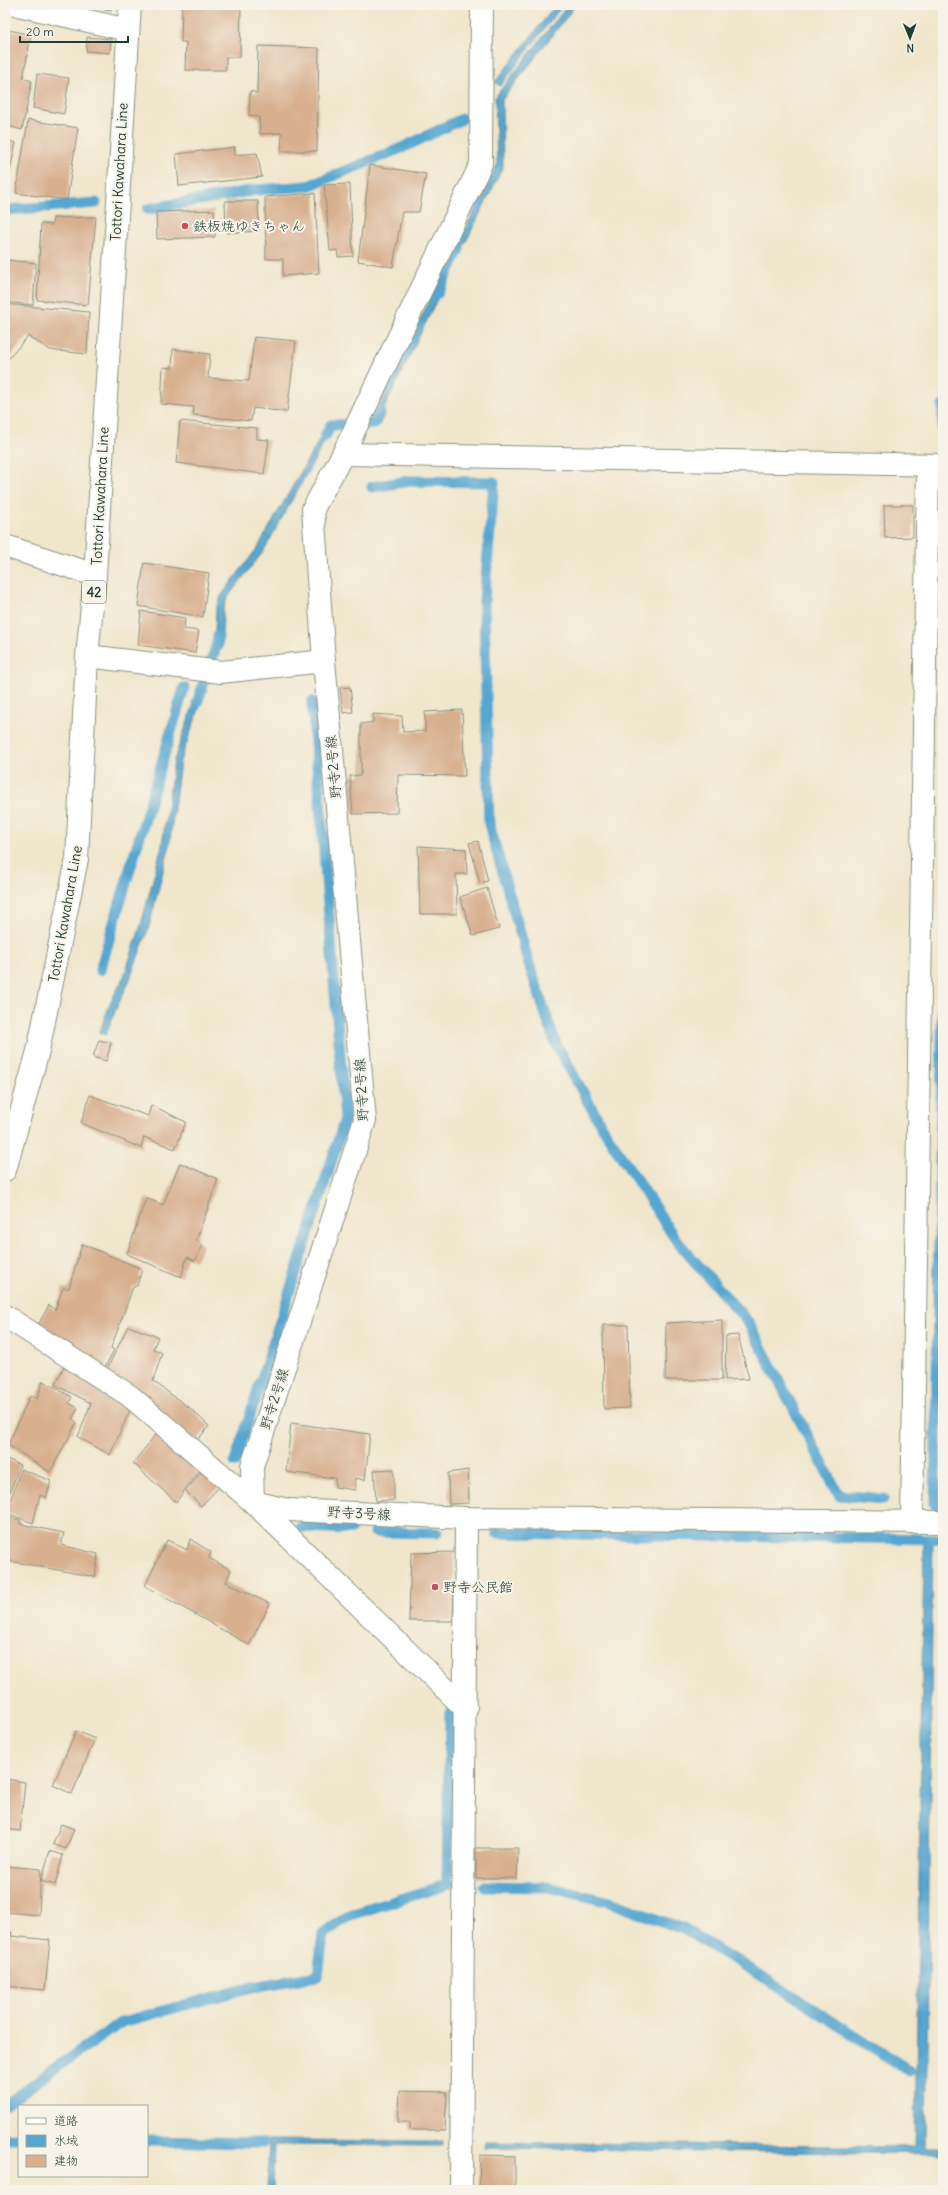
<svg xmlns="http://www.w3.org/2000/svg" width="948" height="2195" font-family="Delius,'Klee One',sans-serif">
	<rect width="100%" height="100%" fill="#f7f3e8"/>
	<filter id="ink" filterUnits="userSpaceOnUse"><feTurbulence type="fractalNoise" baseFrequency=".025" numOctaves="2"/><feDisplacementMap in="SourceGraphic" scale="8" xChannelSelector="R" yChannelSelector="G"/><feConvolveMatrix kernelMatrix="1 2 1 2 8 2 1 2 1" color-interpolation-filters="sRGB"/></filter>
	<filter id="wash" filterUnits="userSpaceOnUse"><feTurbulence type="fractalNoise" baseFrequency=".012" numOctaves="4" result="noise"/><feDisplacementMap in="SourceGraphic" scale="16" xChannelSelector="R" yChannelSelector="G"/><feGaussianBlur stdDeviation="0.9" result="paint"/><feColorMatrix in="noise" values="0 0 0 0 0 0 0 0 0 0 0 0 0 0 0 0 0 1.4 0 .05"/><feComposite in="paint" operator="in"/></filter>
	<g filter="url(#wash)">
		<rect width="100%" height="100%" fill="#f0e6cc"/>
		<g fill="#55a6d0" stroke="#3a7282">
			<path d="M556,5H563L500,86L495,82Z"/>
			<path d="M568,5H576L502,100L503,167L456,262H449L497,165L495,97Z"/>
			<path d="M441,276L446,281L375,427L371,422Z"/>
			<path d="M330,421L335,423L263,552L227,598L223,610L222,649H214L216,609L221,596L258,547Z"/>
			<path d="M199,689L206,690L180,761L169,848L148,930L128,984L116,1009L106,1035L99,1033L111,1001L123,979L141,925L162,845L174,760Z"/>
			<path d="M924,1540H933L926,2148H943V2154L484,2148L485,2142L915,2147Z"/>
			<path d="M269,2140L442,2141V2146L274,2145L273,2190H267Z"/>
		</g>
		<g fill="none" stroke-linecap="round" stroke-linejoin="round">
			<g stroke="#55a6d0" stroke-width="11">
				<path d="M148,209L256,190L308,186L404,147L462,119"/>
				<path d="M5,210L96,203"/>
				<path d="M438,293L459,249"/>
				<path d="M325,436L331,425L374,424L380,412"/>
				<path d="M942,448L943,406"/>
				<path d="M372,487L409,481L494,482L484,602L489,824L529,964L555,1042L601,1125L676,1240L748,1322L839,1495L883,1499"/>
				<path d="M197,703L217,644L218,635"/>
				<path d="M100,970L184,688"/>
				<path d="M235,1462L345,1119L312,702"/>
				<path d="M935,1504L943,980"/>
				<path d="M301,1527L351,1529"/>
				<path d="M375,1532L437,1533"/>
				<path d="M497,1533L943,1539"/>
				<path d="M447,1877L450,1713"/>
				<path d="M484,1886L548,1887L610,1902L683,1929L747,1967L910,2071"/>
				<path d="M5,2105L62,2063L122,2022L252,1987L318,1976L323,1934L350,1915L449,1884"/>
				<path d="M5,2138H19"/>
				<path d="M147,2141L263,2143"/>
			</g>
		</g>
		<g id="blocks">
			<g fill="#d8b090">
				<path d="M79,5H112L111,10Z"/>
				<path d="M182,5H241L240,57H226V70H185L186,42H181Z"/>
				<path d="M5,29L31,35L23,78L32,81L22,130L5,125Z"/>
				<path d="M87,37L111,39L110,53L86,51Z"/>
				<path d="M258,46L319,48L317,151H281L282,133L260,134L259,117L249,115L250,91L257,93Z"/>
				<path d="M37,74L69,78L64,114L33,108Z"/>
				<path d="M28,120L78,128L67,200L16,193Z"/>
				<path d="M5,140L16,143L6,190H5Z"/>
				<path d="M235,147L234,155L257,153L262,177L179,186L176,154Z"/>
				<path d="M370,165L426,174L419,212H402L393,267L358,261Z"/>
				<path d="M350,184L353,256L338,257L337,250L330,251L324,185Z"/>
				<path d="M315,193L319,273L283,276V259H266L265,197Z"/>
				<path d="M225,201H258L259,231L226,233Z"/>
				<path d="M214,210L215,237L157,239L156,212Z"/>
				<path d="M96,217L88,305L37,300L41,224L52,225L53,218Z"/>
				<path d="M5,260L36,263L33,305L5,302Z"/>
				<path d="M5,304L89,312L87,354L50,350L28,336L5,363Z"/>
				<path d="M254,337L296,341L287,412L253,408L251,421L193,415L194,407L161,404L163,367L172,368L173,349L210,354L208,378L249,381Z"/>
				<path d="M180,421L257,428V439L269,440L264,474L176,463Z"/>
				<path d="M884,505H913V537L885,538Z"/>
				<path d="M144,563L209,573L203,617L138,606Z"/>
				<path d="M141,611L185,618L184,629L199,631L195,653L138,645Z"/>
				<path d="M350,687L353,712L343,713L340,688Z"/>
				<path d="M462,710L465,776L398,775L397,813L353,814L350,776L361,775V724L373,722V714L402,716L403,732L425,731V712Z"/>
				<path d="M478,841L488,881L480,883L469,843Z"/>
				<path d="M418,846L466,849L467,874H456L457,914H420Z"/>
				<path d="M487,888L499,929L473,936L460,897Z"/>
				<path d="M99,1040L111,1043L106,1061L93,1057Z"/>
				<path d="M90,1095L148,1116L151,1105L186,1122L175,1149L144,1137L141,1148L81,1123Z"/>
				<path d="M180,1163L218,1179L196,1241L203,1245L195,1261L187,1257L181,1277L127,1254L146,1198L163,1205Z"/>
				<path d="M82,1244L142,1269L137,1286L133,1287L111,1348L114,1350L103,1371L37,1327L49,1305L55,1310L63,1288H69Z"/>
				<path d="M722,1320V1380H665L666,1323Z"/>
				<path d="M603,1325H628L630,1408L604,1409Z"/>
				<path d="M128,1326L158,1337L153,1349L162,1353L153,1381L191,1409L209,1426L196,1442L106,1371Z"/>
				<path d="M738,1335L749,1379L725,1380L726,1336Z"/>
				<path d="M67,1360L131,1408L110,1455L78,1437L91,1403L55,1385Z"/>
				<path d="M43,1381L72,1397L69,1403L78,1408L72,1419L77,1422L50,1472L8,1445L30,1396L37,1399Z"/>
				<path d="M291,1423L370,1434L365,1480L355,1478V1490L335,1487V1478L286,1472Z"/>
				<path d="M160,1429L202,1467L176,1502L133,1463Z"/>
				<path d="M5,1458L20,1465L10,1492L5,1490Z"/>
				<path d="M204,1468L222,1484L201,1506L186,1491Z"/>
				<path d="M21,1469L51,1481L46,1498L40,1495L33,1523L6,1513Z"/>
				<path d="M394,1469V1500L376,1501L374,1470Z"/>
				<path d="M468,1470L469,1503L449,1504L448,1473Z"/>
				<path d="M5,1517L20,1520V1524L64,1533L61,1545L98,1554L95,1577L5,1560Z"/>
				<path d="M190,1539L211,1552L209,1558L231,1570L226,1582L270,1604L249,1645L145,1586L167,1540L187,1550Z"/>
				<path d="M455,1552L453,1621H409L411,1553Z"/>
				<path d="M76,1731L95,1739L72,1794L53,1785Z"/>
				<path d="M5,1779L25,1782L20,1831L5,1829Z"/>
				<path d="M61,1824L74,1829L66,1849L53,1844Z"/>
				<path d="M476,1848H518L517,1878H476Z"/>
				<path d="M50,1851L63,1855L55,1885L41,1881Z"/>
				<path d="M5,1866L41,1869L39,1915L5,1912Z"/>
				<path d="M5,1932H12L11,1936L50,1940L45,1990L5,1986Z"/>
				<path d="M400,2091L447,2092L445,2130H410V2122H398Z"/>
				<path d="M480,2155L515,2156V2190H479Z"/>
			</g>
		</g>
	</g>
	<g filter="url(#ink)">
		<use href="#blocks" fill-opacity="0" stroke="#889280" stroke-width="1"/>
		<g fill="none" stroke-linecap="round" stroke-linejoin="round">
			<g stroke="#889280" stroke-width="24">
				<g id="street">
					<path d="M18,5L128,30"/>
					<path d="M343,454L942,465"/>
					<path d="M5,546L95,575"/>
					<path d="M324,661L313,509L343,454L481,164L482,5"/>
					<path d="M5,1316L130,1396L253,1502L252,1466L365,1120L324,661L221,672L87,656"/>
					<path d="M253,1502L288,1510L466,1518L943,1522"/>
					<path d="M253,1502L466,1709"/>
					<path d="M912,1522L928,465"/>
					<path d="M461,2190L466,1518"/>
				</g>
			</g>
			<g stroke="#889280" stroke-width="24">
				<path id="primary" d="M5,1170L38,1051L77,859L87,656L95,575L130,5"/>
			</g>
			<use href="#street" stroke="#fff" stroke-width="22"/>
			<use href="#primary" stroke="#fff" stroke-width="22"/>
		</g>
	</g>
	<g fill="#d1495b" stroke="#f7f3e8" stroke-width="1.5">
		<circle cx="185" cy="226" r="4"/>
		<circle cx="435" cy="1587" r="4"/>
	</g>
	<g text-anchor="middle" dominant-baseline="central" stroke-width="4" stroke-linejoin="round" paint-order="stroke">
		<rect fill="#f7f3e8" stroke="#60746a" stroke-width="1" x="82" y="581" width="24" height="22" rx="3"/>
		<g font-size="13" font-weight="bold" fill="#1f3d34">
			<text x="94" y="592">42</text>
		</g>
		<g font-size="14" fill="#1f3d34" stroke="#f7f3e8">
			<text transform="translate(119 172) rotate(-87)">Tottori Kawahara Line</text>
			<text transform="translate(100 496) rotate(-87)">Tottori Kawahara Line</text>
			<text transform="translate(333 767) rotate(-95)">野寺2号線</text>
			<text transform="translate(65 914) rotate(-80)">Tottori Kawahara Line</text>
			<text transform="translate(361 1090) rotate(-93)">野寺2号線</text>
			<text transform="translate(274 1399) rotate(-72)">野寺2号線</text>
			<text transform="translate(359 1513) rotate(3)">野寺3号線</text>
		</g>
		<g font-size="14" fill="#1f3d34" stroke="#f7f3e8" text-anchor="start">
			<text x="193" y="226">鉄板焼ゆきちゃん</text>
			<text x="443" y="1587">野寺公民館</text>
		</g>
	</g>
	<rect width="948" height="2195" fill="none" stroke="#f7f3e8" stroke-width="20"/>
	<rect x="18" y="2105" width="130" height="72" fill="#f7f3e8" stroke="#a1aaa0"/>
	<rect x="26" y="2118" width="20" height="6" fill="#ffffff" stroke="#a1aaa0"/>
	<text x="54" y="2125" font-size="12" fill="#1f3d34">道路</text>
	<rect x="26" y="2135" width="20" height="12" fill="#55a6d0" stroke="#a1aaa0"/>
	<text x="54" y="2145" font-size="12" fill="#1f3d34">水域</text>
	<rect x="26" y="2155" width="20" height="12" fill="#d8b090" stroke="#a1aaa0"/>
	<text x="54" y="2165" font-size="12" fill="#1f3d34">建物</text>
	<g transform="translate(910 38) rotate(179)" stroke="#f7f3e8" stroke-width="3" paint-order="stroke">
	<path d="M0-3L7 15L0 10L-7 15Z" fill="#1f3d34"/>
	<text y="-6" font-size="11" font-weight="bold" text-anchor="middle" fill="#1f3d34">N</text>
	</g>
	<path d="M20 36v6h108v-6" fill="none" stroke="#1f3d34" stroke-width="2"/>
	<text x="26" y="36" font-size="12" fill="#1f3d34" stroke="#f7f3e8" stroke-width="3" paint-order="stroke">20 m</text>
</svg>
